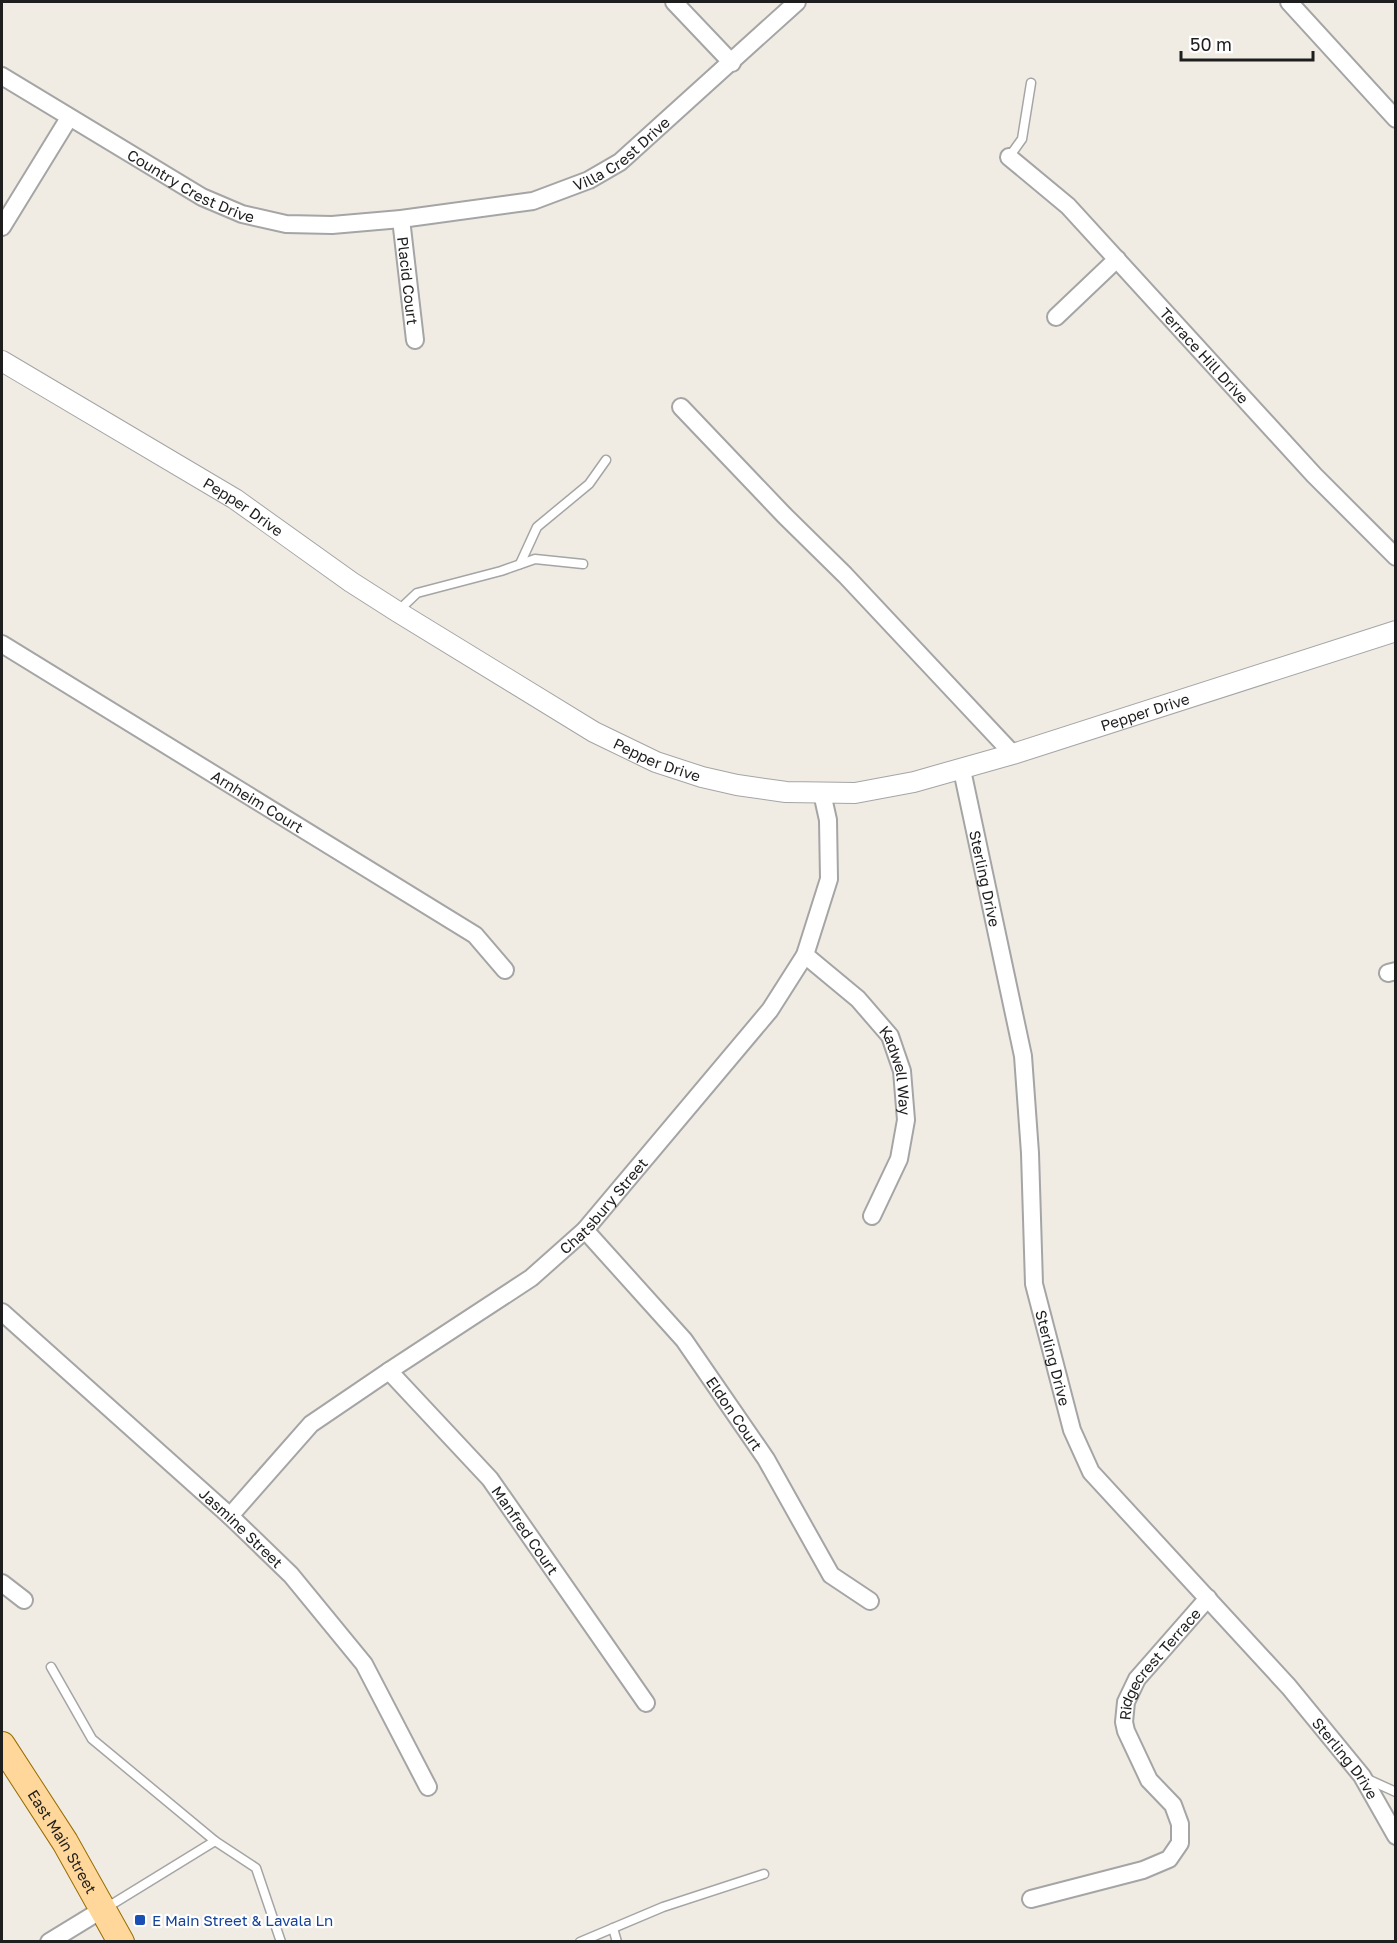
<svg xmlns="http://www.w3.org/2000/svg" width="1397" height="1943" font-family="'Golos Text',sans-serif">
	<rect width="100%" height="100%" fill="#f0ece4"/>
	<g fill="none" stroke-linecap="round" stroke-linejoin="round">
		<g stroke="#a5a5a5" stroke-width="11">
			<g id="service">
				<path d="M1009,157L1022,139L1031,83"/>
				<path d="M520,564L537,527L589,484L606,460"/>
				<path d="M398,611L417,593L501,571L535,559L583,564"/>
				<path d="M51,1667L92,1739L215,1841"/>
				<path d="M1365,1778L1396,1792"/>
				<path d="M106,1908L215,1841L256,1868L281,1942"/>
				<path d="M613,1928L617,1942"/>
				<path d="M580,1942L663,1907L764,1874"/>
			</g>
		</g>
		<g stroke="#a5a5a5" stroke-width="20">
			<g id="minor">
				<path d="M674,2L732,63"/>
				<path d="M1289,2L1396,119"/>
				<path id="s1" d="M2,76L202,197L242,214L286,224L332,225L401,219L533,201L589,180L620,162L797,2"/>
				<path id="s2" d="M1009,157L1068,206L1314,475L1396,557"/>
				<path id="s3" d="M401,219L415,340"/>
				<path d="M2,227L69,118"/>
				<path d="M1056,317L1117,259"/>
				<path d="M681,407L784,515L845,575L1013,754"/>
				<path id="s4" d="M2,644L475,935L505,970"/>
				<path id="s5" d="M962,770L1023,1056L1030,1153L1034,1284L1072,1430L1091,1472L1289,1687L1362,1776L1396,1836"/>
				<path id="s6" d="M805,955L858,999L890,1036L902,1071L906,1120L899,1159L872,1216"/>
				<path d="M1388,973L1396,971"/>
				<path id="s7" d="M585,1230L684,1340L766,1459L831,1575L870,1601"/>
				<path id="s8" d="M2,1312L230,1516L291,1575L364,1664L428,1787"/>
				<path id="s9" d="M389,1371L490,1479L646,1703"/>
				<path id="s10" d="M230,1516L311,1424L389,1371L531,1278L585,1230L770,1010L805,955L829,879L828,820L822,793"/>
				<path d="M2,1583L24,1600"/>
				<path id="s11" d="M1031,1899L1143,1870L1169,1859L1180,1843V1824L1173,1805L1149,1780L1126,1731L1124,1722L1126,1702L1137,1679L1208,1598"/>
				<path d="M49,1942L103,1909"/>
			</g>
		</g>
		<g stroke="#a5a5a5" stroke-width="22">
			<g id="tertiary">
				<path id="s12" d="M2,361L235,499L351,582L398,612L594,732L656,762L702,777L737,785L786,792L855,793L914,782L1013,754L1396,631"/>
			</g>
		</g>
		<g stroke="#986d00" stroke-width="28">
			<g id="primary">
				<path id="s13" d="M2,1745L65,1842L121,1942"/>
			</g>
		</g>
		<use href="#service" stroke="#fff" stroke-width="8"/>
		<use href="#minor" stroke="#fff" stroke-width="16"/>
		<use href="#tertiary" stroke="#fff" stroke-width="20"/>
		<use href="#primary" stroke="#ffd79a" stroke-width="26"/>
	</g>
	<rect fill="#1a4fb4" stroke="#fff" stroke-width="2" x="134" y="1914" width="12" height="12" rx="3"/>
	<g text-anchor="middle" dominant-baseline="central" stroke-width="4.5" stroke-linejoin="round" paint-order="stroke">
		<g font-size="15" fill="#1e1e1e" stroke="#fff">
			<text stroke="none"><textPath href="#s1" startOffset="672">Villa Crest Drive</textPath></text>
			<text stroke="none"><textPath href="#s1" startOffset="219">Country Crest Drive</textPath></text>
			<text stroke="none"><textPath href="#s3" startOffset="62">Placid Court</textPath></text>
			<text stroke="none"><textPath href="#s2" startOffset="279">Terrace Hill Drive</textPath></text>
			<text stroke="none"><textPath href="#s12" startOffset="282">Pepper Drive</textPath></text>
			<text stroke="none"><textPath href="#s12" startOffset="1272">Pepper Drive</textPath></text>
			<text stroke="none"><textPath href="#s12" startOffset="768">Pepper Drive</textPath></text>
			<text stroke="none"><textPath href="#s4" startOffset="300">Arnheim Court</textPath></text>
			<text stroke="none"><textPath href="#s5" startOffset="111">Sterling Drive</textPath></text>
			<text stroke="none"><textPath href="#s6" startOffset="153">Kadwell Way</textPath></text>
			<text stroke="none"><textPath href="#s10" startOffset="489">Chatsbury Street</textPath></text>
			<text stroke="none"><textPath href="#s5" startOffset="597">Sterling Drive</textPath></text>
			<text stroke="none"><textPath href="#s7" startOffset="237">Eldon Court</textPath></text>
			<text stroke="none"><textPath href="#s8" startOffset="322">Jasmine Street</textPath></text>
			<text stroke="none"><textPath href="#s9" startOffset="210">Manfred Court</textPath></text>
			<text stroke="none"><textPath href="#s11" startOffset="370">Ridgecrest Terrace</textPath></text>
			<text stroke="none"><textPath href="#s5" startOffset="1101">Sterling Drive</textPath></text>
			<text stroke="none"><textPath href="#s13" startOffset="114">East Main Street</textPath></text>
		</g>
		<g font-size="15" fill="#164399" stroke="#fff" text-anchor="start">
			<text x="152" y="1920">E Main Street &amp; Lavala Ln</text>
		</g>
	</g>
	<rect width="1397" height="1943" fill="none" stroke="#1e1e1e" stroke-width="6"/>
	<path d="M1181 51v9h132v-9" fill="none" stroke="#1e1e1e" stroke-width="3"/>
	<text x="1190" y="51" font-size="18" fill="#1e1e1e" stroke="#ffffff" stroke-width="4.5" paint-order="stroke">50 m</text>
</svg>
